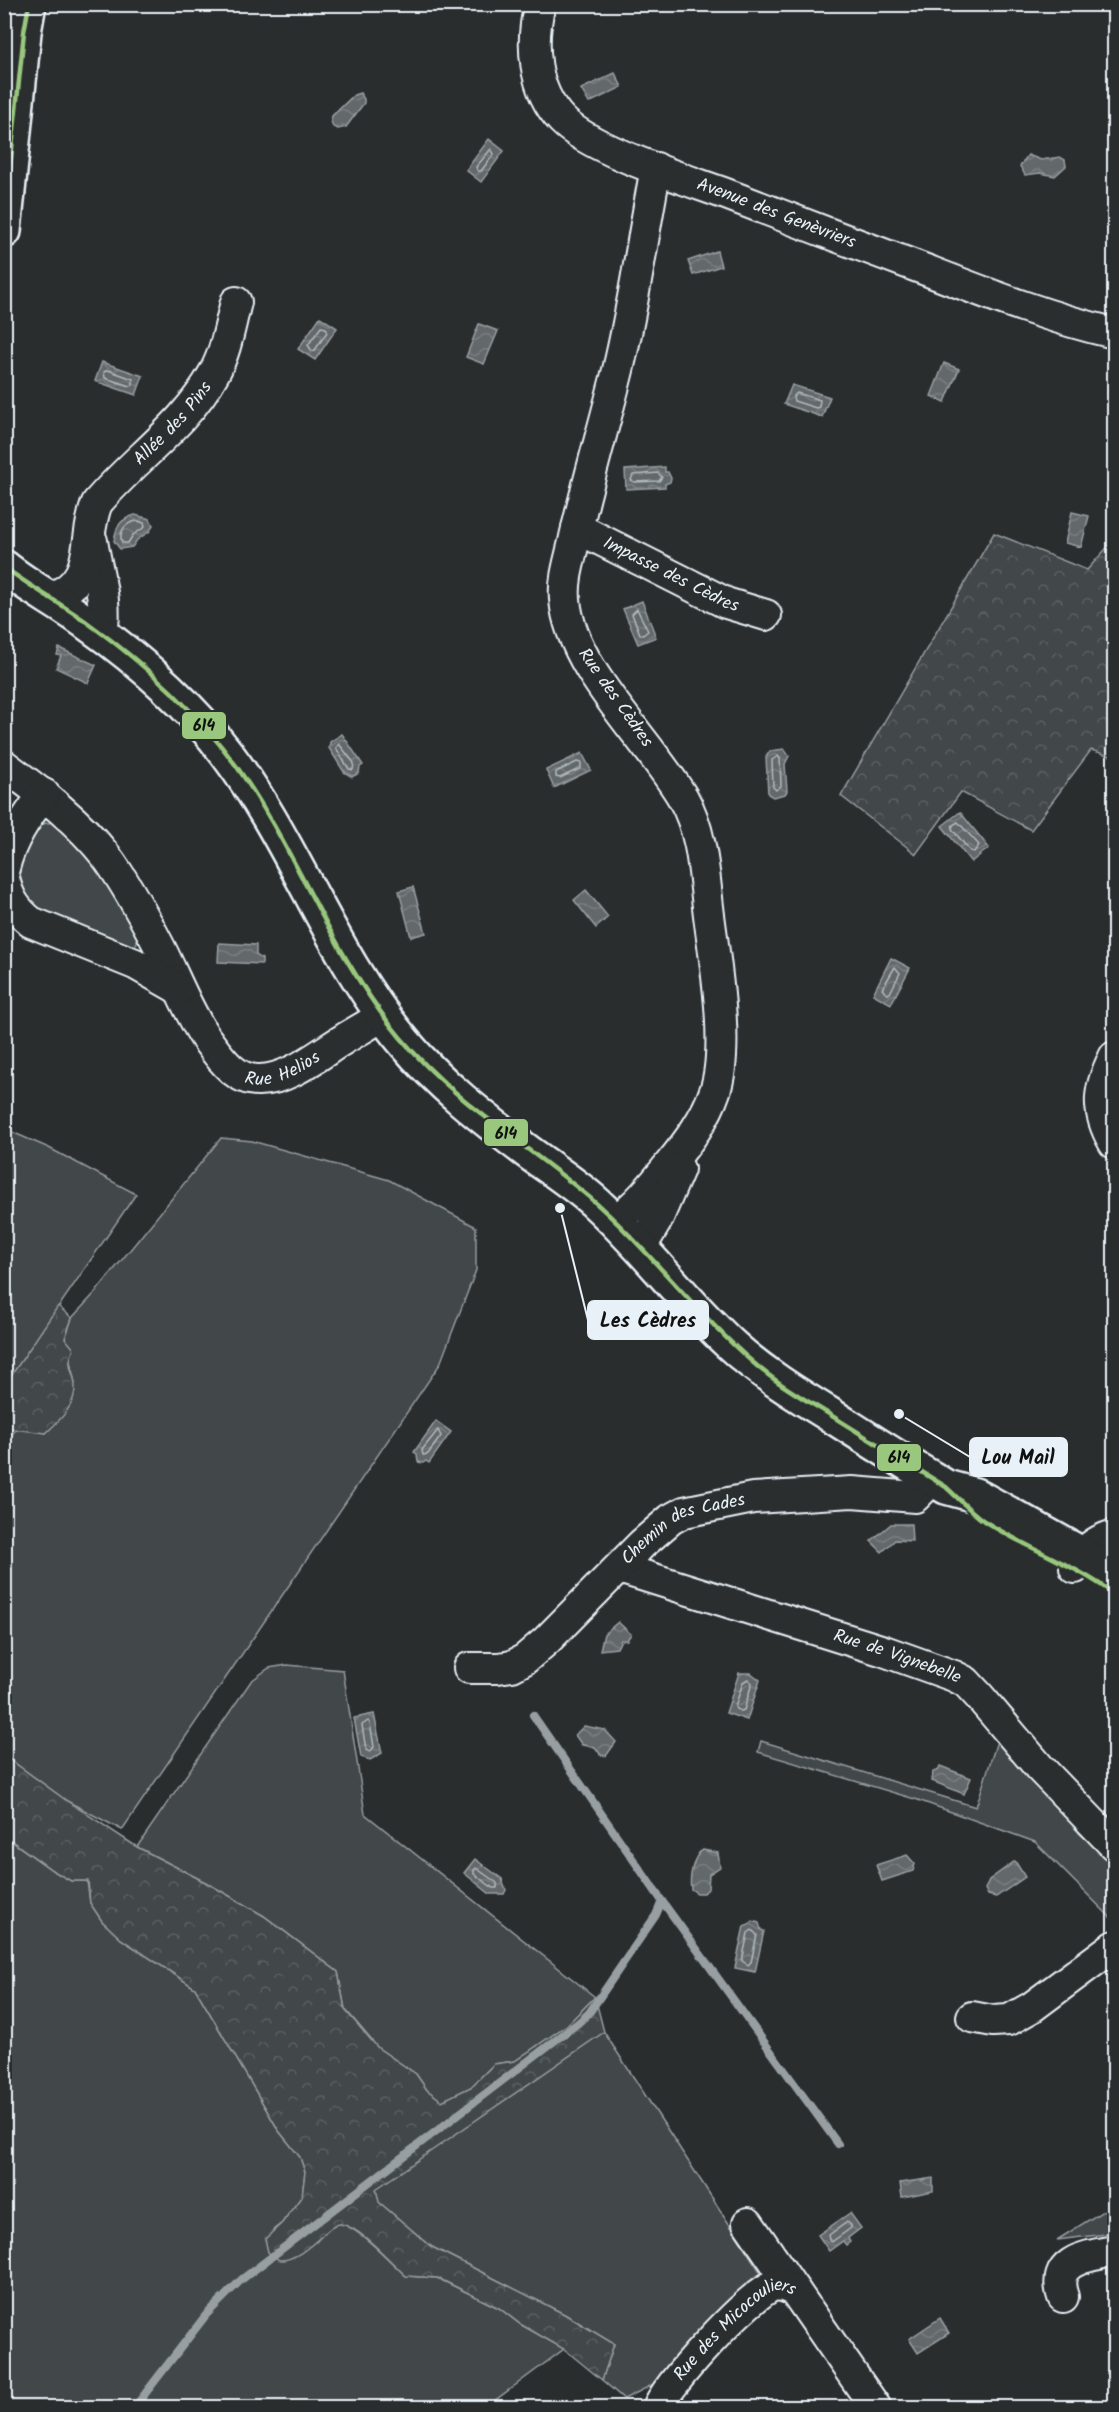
<svg xmlns="http://www.w3.org/2000/svg" width="1119" height="2412" font-family="Kalam,sans-serif">
	<defs>
		<pattern id="forest-crowns" width="20" height="18" patternUnits="userSpaceOnUse" patternTransform="scale(1.5)"><rect width="20" height="18" fill="#424648"/><path d="M2 6a3 3 0 1 1 6 0M12 15a3 3 0 1 1 6 0" fill="none" stroke="#5d6163"/></pattern>
		<pattern id="water-waves" width="16" height="10" patternUnits="userSpaceOnUse" patternTransform="scale(1.5)"><rect width="16" height="10" fill="#63686b"/><path d="M0 5q4-4 8 0t8 0" fill="none" stroke="#797e81"/></pattern>
	</defs>
	<rect width="100%" height="100%" fill="#2a2d2e"/>
	<filter id="ink" filterUnits="userSpaceOnUse"><feTurbulence type="fractalNoise" baseFrequency=".0167" numOctaves="2"/><feDisplacementMap in="SourceGraphic" scale="12" xChannelSelector="R" yChannelSelector="G"/><feConvolveMatrix kernelMatrix="1 2 1 2 8 2 1 2 1" color-interpolation-filters="sRGB"/></filter>
	<g filter="url(#ink)">
		<g fill="#424648" stroke="#959ca0" stroke-width="1.5">
			<path d="M56,822L63,825L103,874L138,936C137,943 137,946 130,949L39,912L23,892L19,866L22,851L37,827L46,823Z"/>
			<path d="M5,1129L49,1148L136,1194L5,1385Z"/>
			<path d="M221,1138L252,1141L389,1180L476,1227V1270L440,1364L122,1830L67,1801L5,1756V1441L18,1428L46,1433L75,1383L65,1339L72,1318L95,1293Z"/>
			<path d="M287,1665L343,1670L365,1814L595,1997L567,2025L515,2061L494,2064L471,2087L442,2101L427,2090L416,2074L378,2048L345,2009L338,1972L264,1916L207,1883L137,1847L251,1681L269,1668Z"/>
			<path d="M998,1738L1035,1778L1080,1834L1114,1863V1921L1035,1842L918,1800L758,1752L761,1741L976,1807Z"/>
			<path d="M4,1836L52,1870L71,1881H87L90,1903L102,1921L121,1939L195,1988L279,2131L300,2157L305,2172L302,2196L282,2223L273,2230L316,2242C322,2236 329,2225 338,2224C354,2222 393,2265 406,2276L437,2278L499,2308L520,2324L564,2349L486,2407H5Z"/>
			<path d="M604,2032L763,2276L662,2380L624,2399L602,2380L614,2344L566,2315L432,2247L378,2202L376,2188Z"/>
			<path d="M1114,2204V2233L1057,2240Z"/>
		</g>
		<g fill="url(#forest-crowns)" stroke="#959ca0" stroke-width="1.5">
			<path d="M994,533L1087,570L1114,540V757L1091,750L1031,830L961,792L916,854L841,796Z"/>
			<path d="M58,1306L72,1318L65,1338L74,1349C65,1368 73,1367 75,1385C76,1406 60,1420 46,1433L5,1428V1385Z"/>
			<path d="M5,1756L67,1801L137,1847L207,1883L264,1916L338,1972L345,2010L378,2048L416,2074L427,2090L442,2101L471,2087L494,2064L515,2061L567,2025L595,1997L604,2032L376,2189L379,2202L432,2247L566,2315L614,2344L602,2380L564,2349L520,2324L499,2308L438,2278L406,2276C390,2262 362,2228 341,2224C329,2222 305,2261 279,2260L268,2252L265,2239L282,2223L302,2196L305,2172L300,2157L279,2131L195,1988L121,1939L102,1921L90,1903L88,1881H71L52,1870L5,1836Z"/>
		</g>
		<g fill="url(#water-waves)" stroke="#989fa3" stroke-width="1.5">
			<path d="M615,73L622,87L589,103L581,89Z"/>
			<path d="M360,93L364,99V103L346,127L338,129L333,127L331,121L332,116L354,95Z"/>
			<path d="M489,139L504,151L481,182L466,170Z"/>
			<path d="M1028,155L1041,160L1060,157L1065,160L1066,166L1055,176L1040,173L1025,175L1020,166Z"/>
			<path d="M717,251L721,266L693,275L688,261Z"/>
			<path d="M320,317L337,328L315,360L298,349Z"/>
			<path d="M479,324L498,331L484,364L466,357Z"/>
			<path d="M102,362L143,376L136,395L95,381Z"/>
			<path d="M944,363L959,369L945,402L931,396Z"/>
			<path d="M792,385L830,397L822,417L784,404Z"/>
			<path d="M665,467V472H668L671,478L670,482L665,484V487L626,489L625,470Z"/>
			<path d="M1072,512L1089,516L1081,547L1065,543Z"/>
			<path d="M135,515L150,519L153,525L150,531L137,540L132,547L120,549L114,541C116,527 120,519 135,515Z"/>
			<path d="M642,601L656,637L638,644L623,609Z"/>
			<path d="M59,648L96,665L88,683L56,668L61,656L57,655Z"/>
			<path d="M342,734L363,765L360,767L359,773L352,777L344,772L329,748L330,742Z"/>
			<path d="M784,749L789,756L785,764L787,791L785,794L773,797L768,794L766,757L770,751Z"/>
			<path d="M582,753L591,770L554,788L546,770Z"/>
			<path d="M960,812L989,848L971,862L942,826Z"/>
			<path d="M413,887L426,933L411,937L399,891Z"/>
			<path d="M586,890L608,917L596,928L574,900Z"/>
			<path d="M219,943L256,945V955L262,959V964L218,962Z"/>
			<path d="M891,958L910,968L891,1004L873,994Z"/>
			<path d="M436,1421L451,1432L429,1463L426,1461L423,1463L418,1462L417,1454L414,1452Z"/>
			<path d="M891,1524H911L912,1541L895,1540L882,1552L871,1541Z"/>
			<path d="M618,1622L631,1634L627,1640H621L617,1648L600,1650L604,1634Z"/>
			<path d="M739,1673H751L760,1680L747,1720L726,1713Z"/>
			<path d="M374,1714L382,1753L370,1760L361,1757L354,1718Z"/>
			<path d="M584,1726L605,1730L616,1742L606,1756L601,1755L595,1747L582,1745L575,1735Z"/>
			<path d="M940,1766L971,1778L964,1794L932,1781L933,1772L939,1770Z"/>
			<path d="M703,1850L718,1853L720,1867L709,1874L708,1889L704,1893H697L691,1889C689,1878 693,1855 703,1850Z"/>
			<path d="M907,1855L915,1864L913,1871L882,1881L876,1865Z"/>
			<path d="M475,1859L502,1879L506,1890L504,1894H490L464,1873Z"/>
			<path d="M1015,1861L1025,1877L996,1897L988,1895L985,1889L989,1880Z"/>
			<path d="M753,1921L759,1923L761,1930L764,1931L755,1972L735,1968L744,1926H747Z"/>
			<path d="M933,2178V2191L902,2197L900,2183Z"/>
			<path d="M850,2213L861,2228L848,2238L850,2242L846,2245L843,2241L829,2251L818,2235Z"/>
			<path d="M940,2318L949,2333L918,2353L909,2339Z"/>
		</g>
		<g fill="none" stroke-linecap="round" stroke-linejoin="round">
			<g stroke="#b3bac0" stroke-width="1.5">
				<path d="M491,149L494,154L481,171H478L476,167Z"/>
				<path d="M321,327L326,328L327,332L315,350L312,351L308,345Z"/>
				<path d="M108,370L133,379V385L130,386L105,378L104,372Z"/>
				<path d="M797,393L820,400L819,407L816,408L794,401L793,397Z"/>
				<path d="M658,473L662,477L659,481L634,482L631,480L633,475Z"/>
				<path d="M138,521L144,523L145,527L133,535L128,543H122C118,531 126,522 138,521Z"/>
				<path d="M637,609L648,631L643,635L640,634L632,614Z"/>
				<path d="M339,744L354,763L353,770L349,769L336,748Z"/>
				<path d="M778,756L780,759L781,786L776,790L773,787L772,760Z"/>
				<path d="M577,762L581,763V768L560,778L556,777V772Z"/>
				<path d="M958,822L979,845L974,852L970,851L952,829L953,825Z"/>
				<path d="M895,967L900,973L890,993L887,994L882,989Z"/>
				<path d="M438,1430L441,1436L428,1454L423,1455L422,1450Z"/>
				<path d="M748,1679L752,1683L744,1710L741,1711L736,1709L735,1707L743,1682Z"/>
				<path d="M368,1721L370,1723L374,1747L370,1752L366,1750L362,1725Z"/>
				<path d="M476,1868L497,1883V1888H493L474,1874V1870Z"/>
				<path d="M752,1930L757,1935L751,1962L748,1965L742,1961L748,1933Z"/>
				<path d="M847,2222L851,2225V2228L833,2241L830,2240L829,2235Z"/>
			</g>
			<g stroke="#989fa3" stroke-width="8">
				<path d="M533,1715L662,1901L838,2144"/>
				<path d="M134,2408L206,2315L241,2280L578,2023L589,2013L656,1915L662,1901"/>
			</g>
			<g stroke="#e8f1f8" stroke-width="34">
				<g id="minor">
					<path id="s1" d="M540,4C530,42 533,90 562,120C591,150 685,179 726,194C793,220 859,245 926,270C988,294 1049,318 1114,333"/>
					<path id="s2" d="M577,528L726,603L766,615"/>
					<path d="M92,541C97,572 108,602 102,634"/>
					<path id="s3" d="M51,598C98,580 82,540 97,503C135,458 185,426 214,373C226,352 230,325 236,302"/>
					<path id="s4" d="M4,765C40,792 78,820 106,856C126,883 142,913 157,942C174,974 186,1009 207,1040C219,1056 235,1081 259,1080C289,1080 319,1054 344,1039C357,1031 370,1024 383,1015"/>
					<path d="M4,868C11,839 26,818 44,794"/>
					<path d="M4,878C8,897 15,909 31,922L135,964L179,989"/>
					<path d="M1114,1057C1098,1089 1095,1110 1114,1143"/>
					<path d="M615,1221C637,1205 653,1185 670,1164C688,1142 706,1118 715,1091C730,1047 715,962 709,915C704,876 703,833 683,798C648,738 570,668 565,599C563,578 571,557 575,537C588,481 604,426 618,370C634,304 643,235 656,168"/>
					<path d="M641,1247L657,1220L679,1169"/>
					<path id="s5" d="M619,1568L884,1651L954,1676L966,1682L979,1696L1039,1767L1114,1845"/>
					<path d="M1075,1568C1087,1549 1091,1542 1114,1535"/>
					<path id="s6" d="M469,1668H498L512,1666L525,1659L547,1640L642,1544L671,1519L684,1512L753,1498L852,1492L915,1497L933,1479"/>
					<path d="M972,2017L993,2021L1009,2020L1032,2007L1114,1946"/>
					<path d="M748,2223L795,2291"/>
					<path d="M1063,2297C1050,2260 1087,2256 1114,2251"/>
					<path id="s7" d="M658,2408C665,2386 751,2293 773,2286C781,2284 787,2287 795,2291L876,2408"/>
				</g>
			</g>
			<g stroke="#e8f1f8" stroke-width="38">
				<g id="tertiary">
					<path d="M4,231L24,32L29,4"/>
					<path d="M4,567C30,588 60,603 87,623C139,660 188,702 227,754C295,844 331,955 404,1042C439,1084 484,1119 528,1152C551,1169 575,1184 597,1204C644,1247 682,1299 729,1343C760,1372 796,1394 832,1416C865,1437 899,1459 933,1479L946,1487L975,1495L1114,1572"/>
				</g>
			</g>
			<use href="#minor" stroke="#2a2d2e" stroke-width="30"/>
			<use href="#tertiary" stroke="#2a2d2e" stroke-width="33"/>
			<g stroke="#2a2d2e" stroke-width="9">
				<g id="bus-1">
					<path d="M4,226L24,32L29,4"/>
					<path d="M4,567C31,587 61,604 88,623C145,664 196,710 237,767C298,853 332,956 400,1037C454,1102 525,1143 589,1197C647,1247 692,1309 749,1359C774,1382 803,1398 832,1416C870,1440 908,1463 946,1487C959,1499 970,1511 984,1521C1026,1548 1074,1564 1114,1594"/>
				</g>
			</g>
			<use href="#bus-1" stroke="#98c77d" stroke-width="4.5"/>
		</g>
	</g>
	<g text-anchor="middle" dominant-baseline="central" stroke-width="4.5" stroke-linejoin="round" paint-order="stroke">
		<g font-size="18" fill="#e8f1f8" stroke="#2a2d2e">
			<text stroke="none"><textPath href="#s1" startOffset="358">Avenue des Genèvriers</textPath></text>
			<text stroke="none"><textPath href="#s3" startOffset="222">Allée des Pins</textPath></text>
			<text stroke="none"><textPath href="#s2" startOffset="105">Impasse des Cèdres</textPath></text>
			<text transform="translate(615 698) rotate(55)">Rue des Cèdres</text>
			<text stroke="none"><textPath href="#s4" startOffset="441">Rue Helios</textPath></text>
			<text stroke="none"><textPath href="#s6" startOffset="267">Chemin des Cades</textPath></text>
			<text stroke="none"><textPath href="#s5" startOffset="292">Rue de Vignebelle</textPath></text>
			<text stroke="none"><textPath href="#s7" startOffset="114">Rue des Micocouliers</textPath></text>
		</g>
	</g>
	<path fill="none" stroke="#e8f1f8" stroke-width="2" d="M560 1208L588 1320M899 1414L970 1457"/>
	<g fill="#e8f1f8" stroke="#2a2d2e" stroke-width="2">
		<circle cx="560" cy="1208" r="6"/>
		<circle cx="899" cy="1414" r="6"/>
	</g>
	<g fill="#e8f1f8" stroke="#e8f1f8" stroke-width="2">
		<rect x="588" y="1301" width="120" height="38" rx="6"/>
		<rect x="970" y="1438" width="97" height="38" rx="6"/>
	</g>
	<g font-size="20" text-anchor="middle" font-weight="bold" fill="#111">
		<text x="648" y="1327">Les Cèdres</text>
		<text x="1018" y="1464">Lou Mail</text>
	</g>
	<g stroke="#2a2d2e" stroke-width="2">
		<rect x="181" y="711" width="46" height="29" rx="6" fill="#98c77d"/>
		<rect x="483" y="1118" width="46" height="29" rx="6" fill="#98c77d"/>
		<rect x="876" y="1443" width="46" height="29" rx="6" fill="#98c77d"/>
	</g>
	<g font-size="16" text-anchor="middle" font-weight="bold" fill="#111">
		<text x="204" y="731">614</text>
		<text x="506" y="1139">614</text>
		<text x="899" y="1463">614</text>
	</g>
	<rect width="1119" height="2412" fill="none" stroke="#2a2d2e" stroke-width="24"/>
	<rect x="12" y="12" width="1095" height="2388" fill="none" stroke="#e8f1f8" stroke-width="2" filter="url(#ink)"/>
</svg>
